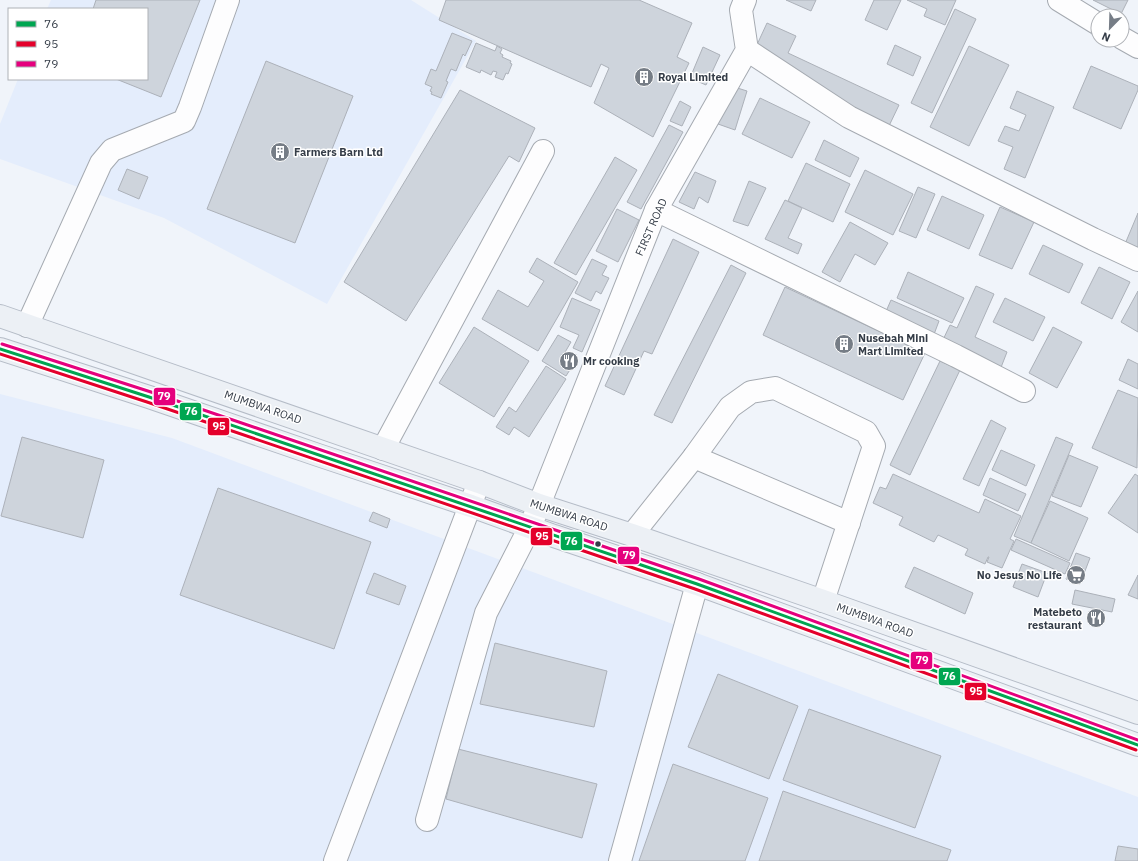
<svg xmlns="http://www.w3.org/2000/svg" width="1138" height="861" font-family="'IBM Plex Sans',sans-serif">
	<rect width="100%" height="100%" fill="#f0f4fa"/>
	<g fill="#e4edfc">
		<path d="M51,0H411L476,41L327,304L164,218L0,159V124L18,79H147V9H47Z"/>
		<path d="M0,394L172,438L1138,797V861H0Z"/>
	</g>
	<g fill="#ced4dc" stroke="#acb1b9">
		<path d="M96,0H200L161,97L116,79H147V9H93Z"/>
		<path d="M446,0H639L692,23L677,57L689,63L653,137L594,103L609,68L601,64L591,87L439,20Z"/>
		<path d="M786,0H816L811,11Z"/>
		<path d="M874,0H901L887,30L865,20Z"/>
		<path d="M907,0H956L945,25L924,16L927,9Z"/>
		<path d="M1093,0H1128L1121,14Z"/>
		<path d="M955,9L976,19L932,113L911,103Z"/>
		<path d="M767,23L796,36L788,53L899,105L888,128L749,62Z"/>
		<path d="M452,33L472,41L465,56L463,54L456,71L451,69L446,81L448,82L441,98L431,94L432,92L430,91L432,87L425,84L431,69L436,71Z"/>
		<path d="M476,43L495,51L497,46L502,49L500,53L503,55L502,57L511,61L510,63L512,64L508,74L506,73L503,80L495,77L497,72L493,71L491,75L481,70L480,73L466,67Z"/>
		<path d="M895,45L921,57L913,76L887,64Z"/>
		<path d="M969,46L1009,65L969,146L930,127Z"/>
		<path d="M703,47L720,55L706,85L690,78Z"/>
		<path d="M266,61L353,96L295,243L207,209Z"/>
		<path d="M1091,66L1138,86V90L1121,129L1073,108Z"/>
		<path d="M731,86L747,91L735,130L718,124Z"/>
		<path d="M460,90L535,128L519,162L509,156L406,321L344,282Z"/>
		<path d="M1017,91L1054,107L1025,178L1004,169L1013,147L998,141L1005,126L1019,131L1026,115L1010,108Z"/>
		<path d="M760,98L810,122L792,158L742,134Z"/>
		<path d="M680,101L691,107L682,126L670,121Z"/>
		<path d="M669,125L683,132L641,209L627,202Z"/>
		<path d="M824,140L859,158L850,177L815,160Z"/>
		<path d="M615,157L637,170L576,275L554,263Z"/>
		<path d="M806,163L850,184L833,222L788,201Z"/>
		<path d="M127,169L148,177L139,199L118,190Z"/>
		<path d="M865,170L913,194L893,235L845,212Z"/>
		<path d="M695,172L716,181L708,203L699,197L694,209L679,202Z"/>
		<path d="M749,181L766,188L748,226L733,221Z"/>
		<path d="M918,187L935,194L916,238L899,231Z"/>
		<path d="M942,196L984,215L969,249L927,230Z"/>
		<path d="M785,200L802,208L788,238L802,244L798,254L765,239Z"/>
		<path d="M1000,207L1034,222L1012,269L979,255Z"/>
		<path d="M617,209L639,220L618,262L596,251Z"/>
		<path d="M1138,213V249L1125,244Z"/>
		<path d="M850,222L888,243L875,265L855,254L840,282L822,272Z"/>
		<path d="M673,239L699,252L652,354L644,351L624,395L605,386Z"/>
		<path d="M1043,245L1083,264L1069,293L1029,274Z"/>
		<path d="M537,258L578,282L538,351L482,319L498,290L528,307L544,281L529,272Z"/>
		<path d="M592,259L607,266L602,275L609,278L601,294L596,291L591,301L575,293Z"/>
		<path d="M731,265L746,273L672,423L654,415Z"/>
		<path d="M1099,267L1130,282L1112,319L1081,303Z"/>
		<path d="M908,272L964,298L952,323L897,298Z"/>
		<path d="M976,286L994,294L975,337L1007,352L1000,370L941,344L950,325L957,328Z"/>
		<path d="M785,287L925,353L903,400L763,335Z"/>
		<path d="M1138,291V332L1121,322Z"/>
		<path d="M572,298L600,310L582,352L573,348L579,335L560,327Z"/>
		<path d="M1005,298L1045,317L1033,341L993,322Z"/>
		<path d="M891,300L939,321L933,337L884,316Z"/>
		<path d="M474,327L529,361L494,417L439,383Z"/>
		<path d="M1053,327L1082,342L1057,388L1029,373Z"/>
		<path d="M558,335L571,342L564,354L573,365L566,376L542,361Z"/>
		<path d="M1128,359L1138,364V389L1119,380Z"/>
		<path d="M940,361L960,370L910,475L890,465Z"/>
		<path d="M546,366L566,379L529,437L514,427L509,435L496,427L509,407L516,412Z"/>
		<path d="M1118,390L1138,398L1137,468L1092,448Z"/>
		<path d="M991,420L1006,428L979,486L963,479Z"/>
		<path d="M22,437L104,460L83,538L1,516Z"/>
		<path d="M1056,437L1073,444L1031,543L1014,536Z"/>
		<path d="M1001,450L1035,465L1026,486L992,470Z"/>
		<path d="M1069,455L1098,467L1081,507L1052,496Z"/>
		<path d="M893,474L979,513L985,499L1021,516L1010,539L1014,541L1002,568L987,562L989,557H988L985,564L965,555L968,549L938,535L934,542L899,525L903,517L873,503L880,487L886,489Z"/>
		<path d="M1135,474L1138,476V533L1108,513Z"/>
		<path d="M990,478L1026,494L1018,511L983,495Z"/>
		<path d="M218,488L371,542L334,649L180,595Z"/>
		<path d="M1050,501L1088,518L1069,561L1031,543Z"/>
		<path d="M373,512L390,519L387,528L369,521Z"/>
		<path d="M1016,539L1070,563L1065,574L1011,550Z"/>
		<path d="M1076,553L1090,558L1080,584L1066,579Z"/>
		<path d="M1022,564L1047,573L1038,597L1013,587Z"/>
		<path d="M914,567L973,593L965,614L905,587Z"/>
		<path d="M374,573L406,586L399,605L366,593Z"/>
		<path d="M1138,575V599L1128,595Z"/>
		<path d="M1075,590L1115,599L1112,612L1072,604Z"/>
		<path d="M495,643L607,671L594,727L480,704Z"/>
		<path d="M718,674L798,706L769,779L688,747Z"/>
		<path d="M809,709L941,756L915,828L783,780Z"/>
		<path d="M458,749L597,784L582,838L446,799Z"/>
		<path d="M673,764L768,798L745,861H639Z"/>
		<path d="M783,791L951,850L947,861H759Z"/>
		<path d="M1118,846L1138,849V861H1115Z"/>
	</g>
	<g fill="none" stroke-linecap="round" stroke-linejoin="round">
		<g stroke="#a5aab1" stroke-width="24">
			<g id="minor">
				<path d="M1059,0L1098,24"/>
				<path d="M1122,38L1138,47"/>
				<path d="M747,50L849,117L1093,239L1138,260"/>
				<path d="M656,210L956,356L1024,391"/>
				<path d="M27,326L101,163L112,150L184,121L190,107L228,0"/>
				<path d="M383,449L543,151"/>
				<path d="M694,457L849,523"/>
				<path d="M632,535L694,457L730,407L751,392L775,388L866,432L874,446L823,601"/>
				<path d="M427,820L486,613L530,527L539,505L656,210L747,50L741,10L745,0"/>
				<path d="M335,861L479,482"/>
				<path d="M620,861L697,584"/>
			</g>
		</g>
		<g stroke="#b5bcc7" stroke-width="24">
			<g id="major">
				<path d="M0,316L479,482L539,505L632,535L823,601L1138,713"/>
				<path d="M0,349L149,397L318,455L471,506L554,536L697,584L1138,745"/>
			</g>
		</g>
		<use href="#minor" stroke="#fdfdfe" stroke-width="22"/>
		<use href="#major" stroke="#ecf0f5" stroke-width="22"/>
		<g stroke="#fff" stroke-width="6">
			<path id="bus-1" d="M0,349L149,397L697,584L1138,745"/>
		</g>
		<g stroke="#fff" stroke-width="6">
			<path id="bus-2" d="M0,354L147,402L695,589L1136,750"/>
		</g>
		<g stroke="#fff" stroke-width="6">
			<path id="bus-3" d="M2,344L151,392L699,579L1138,740"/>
		</g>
		<use href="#bus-1" stroke="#00a651" stroke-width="3"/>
		<use href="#bus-2" stroke="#e4002b" stroke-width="3"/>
		<use href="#bus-3" stroke="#e5007d" stroke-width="3"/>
	</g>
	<defs>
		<g id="building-disc" transform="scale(1)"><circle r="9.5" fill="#767d86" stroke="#fff"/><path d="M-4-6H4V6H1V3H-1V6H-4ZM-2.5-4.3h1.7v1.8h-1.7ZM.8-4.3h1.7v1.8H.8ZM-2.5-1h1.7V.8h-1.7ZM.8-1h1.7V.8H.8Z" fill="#fff"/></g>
		<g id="restaurant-disc" transform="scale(1)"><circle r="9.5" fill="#767d86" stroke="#fff"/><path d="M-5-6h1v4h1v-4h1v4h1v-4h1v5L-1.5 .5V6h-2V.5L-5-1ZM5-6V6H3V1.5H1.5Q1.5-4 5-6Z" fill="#fff"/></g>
		<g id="supermarket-disc" transform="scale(1)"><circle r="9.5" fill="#767d86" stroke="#fff"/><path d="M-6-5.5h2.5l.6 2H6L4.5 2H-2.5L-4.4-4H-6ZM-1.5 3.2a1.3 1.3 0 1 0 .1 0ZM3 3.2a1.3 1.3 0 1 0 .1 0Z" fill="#fff"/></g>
	</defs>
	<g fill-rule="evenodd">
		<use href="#building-disc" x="644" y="77"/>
		<use href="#building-disc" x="280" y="152"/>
		<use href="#building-disc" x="844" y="344"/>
		<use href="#restaurant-disc" x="569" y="361"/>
		<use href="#supermarket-disc" x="1076" y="575"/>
		<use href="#restaurant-disc" x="1096" y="618"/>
	</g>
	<circle fill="#353d48" stroke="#fff" stroke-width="1.5" cx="598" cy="544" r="3.5"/>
	<g text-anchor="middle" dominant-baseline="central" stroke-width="3" stroke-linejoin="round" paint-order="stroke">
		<g font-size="11" font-weight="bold" fill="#353d48" stroke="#fff" text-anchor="start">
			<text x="658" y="77">Royal Limited</text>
			<text x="294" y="152">Farmers Barn Ltd</text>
			<text x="858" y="338">Nusebah Mini<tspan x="858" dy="13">Mart Limited</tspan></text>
			<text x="583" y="361">Mr cooking</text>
			<text x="1062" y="575" text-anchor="end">No Jesus No Life</text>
			<text x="1082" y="612" text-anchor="end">Matebeto<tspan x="1082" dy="13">restaurant</tspan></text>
		</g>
		<g font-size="11" fill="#353d48" stroke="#fff">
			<text transform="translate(651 227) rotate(-66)">FIRST ROAD</text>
			<text transform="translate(263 407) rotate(19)">MUMBWA ROAD</text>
			<text transform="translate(569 515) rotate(18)">MUMBWA ROAD</text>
			<text transform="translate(875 620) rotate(20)">MUMBWA ROAD</text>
		</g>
	</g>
	<g stroke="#fff" stroke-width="1.5">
		<rect x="153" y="387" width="23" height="19" rx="4" fill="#e5007d"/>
		<rect x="179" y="402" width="23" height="19" rx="4" fill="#00a651"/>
		<rect x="207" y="417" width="23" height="19" rx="4" fill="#e4002b"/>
		<rect x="530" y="527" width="23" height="19" rx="4" fill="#e4002b"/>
		<rect x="560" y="531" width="23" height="20" rx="4" fill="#00a651"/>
		<rect x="617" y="546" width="23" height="19" rx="4" fill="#e5007d"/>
		<rect x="910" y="651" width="23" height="19" rx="4" fill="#e5007d"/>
		<rect x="938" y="667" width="23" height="19" rx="4" fill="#00a651"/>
		<rect x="964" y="682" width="23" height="19" rx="4" fill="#e4002b"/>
	</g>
	<g font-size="11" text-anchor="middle" font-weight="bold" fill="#fff">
		<text x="164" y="400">79</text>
		<text x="191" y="415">76</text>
		<text x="219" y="430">95</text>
		<text x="542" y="540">95</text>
		<text x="571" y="545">76</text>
		<text x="629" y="559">79</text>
		<text x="922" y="664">79</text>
		<text x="949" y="680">76</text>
		<text x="976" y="695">95</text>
	</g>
	<rect x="8" y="8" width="140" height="72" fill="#ffffff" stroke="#aeb1b6"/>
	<rect x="16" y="21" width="20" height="6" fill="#00a651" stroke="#aeb1b6"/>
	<text x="44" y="28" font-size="12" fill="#353d48">76</text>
	<rect x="16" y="41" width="20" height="6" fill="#e4002b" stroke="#aeb1b6"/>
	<text x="44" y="48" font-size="12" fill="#353d48">95</text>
	<rect x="16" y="61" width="20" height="6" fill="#e5007d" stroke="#aeb1b6"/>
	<text x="44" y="68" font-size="12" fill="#353d48">79</text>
	<g transform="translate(1110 28) rotate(203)"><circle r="19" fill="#ffffff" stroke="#aeb1b6"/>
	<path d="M0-3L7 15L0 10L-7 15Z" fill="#767d86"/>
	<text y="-6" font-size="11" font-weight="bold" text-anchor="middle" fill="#353d48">N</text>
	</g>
</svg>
